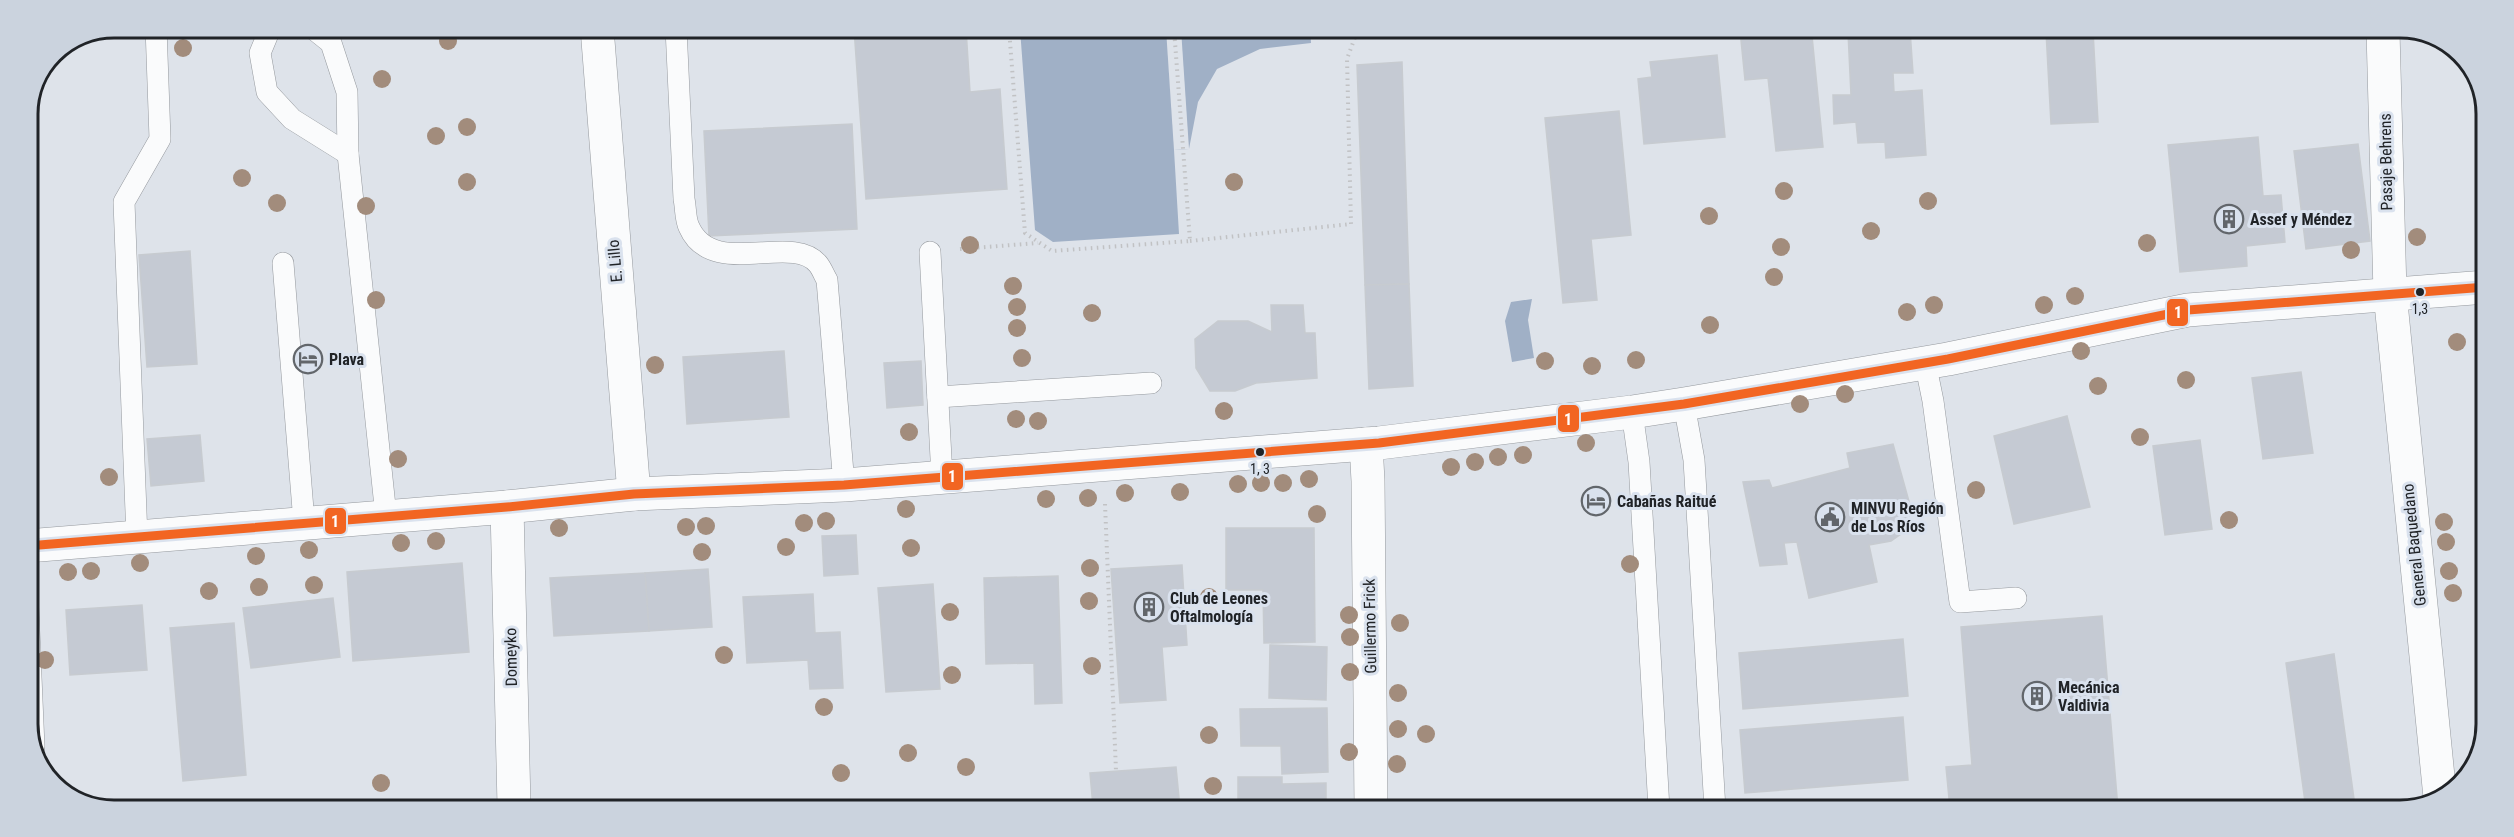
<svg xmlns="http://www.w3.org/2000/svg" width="2514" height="837" font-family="'Roboto Condensed',sans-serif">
	<rect width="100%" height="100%" fill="#dee3ea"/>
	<g fill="#a0b0c6">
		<path d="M1020,29H1310L1311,43L1260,49L1217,69L1198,102L1189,149L1174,150L1179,234L1053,242L1035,230Z"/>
		<path d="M1532,299L1528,320L1534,358L1512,362L1505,321L1511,302Z"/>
	</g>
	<path fill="#dee3ea" d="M1166,29H1181L1189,149L1174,150Z"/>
	<g fill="#c5cad3" stroke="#c7cbd0" stroke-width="1.5">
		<path d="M854,28L966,29L970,92L1000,89L1007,189L866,199Z"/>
		<path d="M1740,30H1793L1794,38L1812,36L1823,147L1776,151L1768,78L1745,80Z"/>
		<path d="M1910,30L1913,73H1893L1894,92L1922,90L1926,155L1886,158L1885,142L1858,143L1856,122L1834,124L1833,95H1851L1848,32Z"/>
		<path d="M2046,31H2093L2098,122L2051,124Z"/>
		<path d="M1717,55L1725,137L1644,144L1638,79L1652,77L1650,62Z"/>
		<path d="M1402,62L1409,284L1365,285L1357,65Z"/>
		<path d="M1619,111L1631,235L1591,239L1597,300L1563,303L1545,118Z"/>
		<path d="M852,124L857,229L709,236L704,131Z"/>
		<path d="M2258,137L2263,196L2281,195L2285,242L2246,246L2247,266L2180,272L2168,145Z"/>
		<path d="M2358,144L2370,241L2306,249L2294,151Z"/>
		<path d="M190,251L197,364L147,367L139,255Z"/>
		<path d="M1409,284L1413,386L1369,389L1365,285Z"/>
		<path d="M1271,305H1303L1305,333H1315L1317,378L1256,383L1235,391H1210L1196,368L1195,339L1218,321H1248L1272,332Z"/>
		<path d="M2480,350H2485V401Z"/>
		<path d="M784,351L789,417L687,424L683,357Z"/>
		<path d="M921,361L923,405L887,408L884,363Z"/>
		<path d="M2301,372L2313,453L2263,459L2252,378Z"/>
		<path d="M2067,416L2090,507L2014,524L1994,436Z"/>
		<path d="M200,435L204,481L151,486L147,439Z"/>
		<path d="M2200,440L2212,529L2165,535L2153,446Z"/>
		<path d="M1893,444L1910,505L1908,529L1891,541L1869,545L1877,582L1809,598L1797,542L1784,543L1787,564L1760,566L1743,482L1769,480L1772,488L1850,468L1847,453Z"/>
		<path d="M1226,528H1314L1315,642L1264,643L1263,590H1226Z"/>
		<path d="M856,535L858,574L824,576L822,536Z"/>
		<path d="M462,563L469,652L353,661L347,572Z"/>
		<path d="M1182,565L1187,645L1162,647L1166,700L1120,703L1111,569Z"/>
		<path d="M708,569L712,627L649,631L645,573Z"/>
		<path d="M645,573L649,631L554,636L550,578Z"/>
		<path d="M1058,576L1062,703L1035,704L1034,663L986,664L984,578Z"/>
		<path d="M933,584L940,689L886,692L878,588Z"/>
		<path d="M813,594L815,633L840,632L843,688L810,689L808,660L747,663L743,597Z"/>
		<path d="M333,598L340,657L251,668L243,608Z"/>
		<path d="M142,605L147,670L70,675L66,610Z"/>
		<path d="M2102,616L2118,809H1950L1946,767L1972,765L1961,627Z"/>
		<path d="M234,623L246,775L183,781L170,628Z"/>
		<path d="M1903,639L1908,696L1743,709L1739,653Z"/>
		<path d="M1270,645L1327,647L1326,700L1269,698Z"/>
		<path d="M2334,654L2354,799L2306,809L2286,663Z"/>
		<path d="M1327,708L1328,772L1282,774L1281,746H1241L1240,709Z"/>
		<path d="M1903,717L1908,780L1745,793L1740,730Z"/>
		<path d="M1176,767L1180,808L1093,807L1090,773Z"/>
		<path d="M1238,777H1282V784L1326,783V808H1238Z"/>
	</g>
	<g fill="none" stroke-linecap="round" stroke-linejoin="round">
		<g stroke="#95999e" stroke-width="22">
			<g id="lane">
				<path d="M274,27L270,29L260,53L267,92L292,119L348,154"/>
				<path d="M311,27L331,43L347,92L348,154L386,516"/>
				<path d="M676,28L684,199C686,208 685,219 689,227C712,280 792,232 818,264C822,269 824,275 827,280L844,485"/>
				<path d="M930,252L942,477"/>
				<path d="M283,263L304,522"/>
				<path d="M1925,362L1933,401L1960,602L2016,598"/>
				<path d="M938,397L1151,383"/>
				<path d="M1684,404L1694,460L1715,809"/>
				<path d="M1632,412L1639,462L1659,809"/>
				<path d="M137,538L124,202L160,139L156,27"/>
				<path d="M27,584L34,747"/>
			</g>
		</g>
		<g stroke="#95999e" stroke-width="34">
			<g id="street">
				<path d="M597,28L634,494"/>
				<path d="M2383,31L2390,293"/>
				<path d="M1366,444L1368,481L1371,808"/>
				<path d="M507,507L514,806"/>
			</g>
		</g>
		<g stroke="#95999e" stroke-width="34">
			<g id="secondary">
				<path d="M2390,293L2440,797"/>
				<path d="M27,546L507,507L634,494L844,485L1379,443L1632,412L1684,404L1948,359L2188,310L2486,287"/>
			</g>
		</g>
		<g stroke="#c1c2c4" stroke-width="4" stroke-dasharray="1.5 4.5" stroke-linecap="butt">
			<path d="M1009,29L1025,233L1052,251L1190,241L1174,29"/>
			<path d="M1190,241L1351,224L1347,59L1358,29"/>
			<path d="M960,249L1038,243"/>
			<path d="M1105,504L1116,771"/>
		</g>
		<use href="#lane" stroke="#fafbfc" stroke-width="21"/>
		<use href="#street" stroke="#fafbfc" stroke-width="33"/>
		<use href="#secondary" stroke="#fafbfc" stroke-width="33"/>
		<g stroke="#dae2ee" stroke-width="14">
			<path id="bus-1" d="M27,546L507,507L634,494L844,485L1379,443L1684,404L1948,359L2188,310L2486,287"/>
		</g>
		<use href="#bus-1" stroke="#f26522" stroke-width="9"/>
	</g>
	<g fill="#a28c7c">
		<circle cx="448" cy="41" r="9"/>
		<circle cx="183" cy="48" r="9"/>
		<circle cx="382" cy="79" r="9"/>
		<circle cx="467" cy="127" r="9"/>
		<circle cx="436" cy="136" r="9"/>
		<circle cx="242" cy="178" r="9"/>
		<circle cx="467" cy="182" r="9"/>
		<circle cx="1234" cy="182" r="9"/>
		<circle cx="1784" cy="191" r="9"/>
		<circle cx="1928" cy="201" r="9"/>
		<circle cx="277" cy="203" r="9"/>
		<circle cx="366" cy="206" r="9"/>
		<circle cx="1709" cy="216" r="9"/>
		<circle cx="1871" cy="231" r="9"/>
		<circle cx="2417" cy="237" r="9"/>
		<circle cx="2147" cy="243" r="9"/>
		<circle cx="970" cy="245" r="9"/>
		<circle cx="1781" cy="247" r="9"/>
		<circle cx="2351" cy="250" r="9"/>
		<circle cx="1774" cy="277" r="9"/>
		<circle cx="1013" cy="286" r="9"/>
		<circle cx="2075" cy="296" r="9"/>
		<circle cx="376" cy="300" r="9"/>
		<circle cx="1934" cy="305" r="9"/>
		<circle cx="2044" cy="305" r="9"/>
		<circle cx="1017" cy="307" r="9"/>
		<circle cx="1907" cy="312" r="9"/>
		<circle cx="1092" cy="313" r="9"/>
		<circle cx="1710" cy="325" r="9"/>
		<circle cx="1017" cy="328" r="9"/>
		<circle cx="2457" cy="342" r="9"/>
		<circle cx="2081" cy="351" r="9"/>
		<circle cx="1022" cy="358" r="9"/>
		<circle cx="1636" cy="360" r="9"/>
		<circle cx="1545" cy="361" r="9"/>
		<circle cx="655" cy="365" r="9"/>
		<circle cx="1592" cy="366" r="9"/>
		<circle cx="2186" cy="380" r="9"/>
		<circle cx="2098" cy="386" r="9"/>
		<circle cx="1845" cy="394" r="9"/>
		<circle cx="1800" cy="404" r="9"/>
		<circle cx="1224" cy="411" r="9"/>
		<circle cx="1016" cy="419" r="9"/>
		<circle cx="1038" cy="421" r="9"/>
		<circle cx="909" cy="432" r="9"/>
		<circle cx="2140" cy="437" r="9"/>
		<circle cx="1586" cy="443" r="9"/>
		<circle cx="1523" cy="455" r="9"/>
		<circle cx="1498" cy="457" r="9"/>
		<circle cx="398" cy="459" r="9"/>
		<circle cx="1475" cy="462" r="9"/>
		<circle cx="1451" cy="467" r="9"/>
		<circle cx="109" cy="477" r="9"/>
		<circle cx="1309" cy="479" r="9"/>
		<circle cx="1261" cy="483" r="9"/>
		<circle cx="1283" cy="483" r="9"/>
		<circle cx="1238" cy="484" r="9"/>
		<circle cx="1976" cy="490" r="9"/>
		<circle cx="1180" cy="492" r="9"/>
		<circle cx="1125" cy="493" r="9"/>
		<circle cx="1088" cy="498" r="9"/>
		<circle cx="1046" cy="499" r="9"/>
		<circle cx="906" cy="509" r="9"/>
		<circle cx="1317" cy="514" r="9"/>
		<circle cx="2229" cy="520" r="9"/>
		<circle cx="826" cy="521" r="9"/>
		<circle cx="2444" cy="522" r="9"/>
		<circle cx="804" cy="523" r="9"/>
		<circle cx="706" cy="526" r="9"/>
		<circle cx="686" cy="527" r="9"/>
		<circle cx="559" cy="528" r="9"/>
		<circle cx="436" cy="541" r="9"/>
		<circle cx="2446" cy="542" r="9"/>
		<circle cx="401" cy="543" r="9"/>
		<circle cx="786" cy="547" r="9"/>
		<circle cx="911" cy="548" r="9"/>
		<circle cx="309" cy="550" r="9"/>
		<circle cx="702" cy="552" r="9"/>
		<circle cx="256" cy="556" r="9"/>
		<circle cx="140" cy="563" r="9"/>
		<circle cx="1630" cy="564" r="9"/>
		<circle cx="1090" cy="568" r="9"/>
		<circle cx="91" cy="571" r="9"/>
		<circle cx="2449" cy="571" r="9"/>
		<circle cx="68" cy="572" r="9"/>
		<circle cx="314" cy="585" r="9"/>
		<circle cx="259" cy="587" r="9"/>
		<circle cx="209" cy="591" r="9"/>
		<circle cx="2453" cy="593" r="9"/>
		<circle cx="1209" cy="597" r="9"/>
		<circle cx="1089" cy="601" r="9"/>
		<circle cx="950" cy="612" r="9"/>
		<circle cx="1349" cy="615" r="9"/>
		<circle cx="1400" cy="623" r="9"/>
		<circle cx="1350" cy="637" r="9"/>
		<circle cx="724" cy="655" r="9"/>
		<circle cx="45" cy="660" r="9"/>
		<circle cx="1092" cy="666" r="9"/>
		<circle cx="1350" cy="672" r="9"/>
		<circle cx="952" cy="675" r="9"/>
		<circle cx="1398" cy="693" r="9"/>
		<circle cx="824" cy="707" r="9"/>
		<circle cx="1398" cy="729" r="9"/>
		<circle cx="1426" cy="734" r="9"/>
		<circle cx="1209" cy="735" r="9"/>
		<circle cx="1349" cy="752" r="9"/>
		<circle cx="908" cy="753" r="9"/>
		<circle cx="1397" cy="764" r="9"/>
		<circle cx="966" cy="767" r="9"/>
		<circle cx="841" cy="773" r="9"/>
		<circle cx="381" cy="783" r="9"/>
		<circle cx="1213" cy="786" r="9"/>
	</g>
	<defs>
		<g id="building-ring" transform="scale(1.5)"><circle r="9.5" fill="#dae2ee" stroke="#62666b" stroke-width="1.5"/><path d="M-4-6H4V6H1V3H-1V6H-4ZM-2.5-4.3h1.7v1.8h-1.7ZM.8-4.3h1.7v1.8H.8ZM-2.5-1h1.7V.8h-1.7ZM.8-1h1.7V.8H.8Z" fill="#62666b"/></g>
		<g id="hotel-ring" transform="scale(1.5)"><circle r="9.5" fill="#dae2ee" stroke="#62666b" stroke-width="1.5"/><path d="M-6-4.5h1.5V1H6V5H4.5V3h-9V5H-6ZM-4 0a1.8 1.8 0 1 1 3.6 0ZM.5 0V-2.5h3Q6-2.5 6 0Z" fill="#62666b"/></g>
		<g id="civic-ring" transform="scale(1.5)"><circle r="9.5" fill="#dae2ee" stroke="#62666b" stroke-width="1.5"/><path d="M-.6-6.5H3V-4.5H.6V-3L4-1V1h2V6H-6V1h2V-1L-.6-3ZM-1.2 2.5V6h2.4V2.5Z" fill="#62666b"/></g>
	</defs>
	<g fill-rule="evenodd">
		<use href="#building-ring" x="2229" y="219"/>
		<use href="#hotel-ring" x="308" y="359"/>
		<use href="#hotel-ring" x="1596" y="501"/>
		<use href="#civic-ring" x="1830" y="517"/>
		<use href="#building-ring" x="1149" y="607"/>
		<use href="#building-ring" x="2037" y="696"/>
	</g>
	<g fill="#202327" stroke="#dae2ee" stroke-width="2">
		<circle cx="2420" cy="292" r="5"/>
		<circle cx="1260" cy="452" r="5"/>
	</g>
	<g text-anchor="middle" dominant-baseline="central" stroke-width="6" stroke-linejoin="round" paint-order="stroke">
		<g font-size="14" fill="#202327" stroke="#dae2ee">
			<text x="2420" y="309">1,3</text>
			<text x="1260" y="469">1, 3</text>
		</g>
		<g font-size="16" fill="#202327" stroke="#dae2ee">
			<text transform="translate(2386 162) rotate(-91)">Pasaje Behrens</text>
			<text transform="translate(615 261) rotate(-95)">E. Lillo</text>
			<text transform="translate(2414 545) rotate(-96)">General Baquedano</text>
			<text transform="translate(1370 626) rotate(-91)">Guillermo Frick</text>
			<text transform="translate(511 657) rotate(-91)">Domeyko</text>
		</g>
		<g font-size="16" font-weight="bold" fill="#202327" stroke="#dae2ee" text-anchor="start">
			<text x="2250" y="219">Assef y Méndez</text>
			<text x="329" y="359">Plava</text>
			<text x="1617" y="501">Cabañas Raitué</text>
			<text x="1851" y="508">MINVU Región<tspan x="1851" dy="18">de Los Ríos</tspan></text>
			<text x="1170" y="598">Club de Leones<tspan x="1170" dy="18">Oftalmología</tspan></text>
			<text x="2058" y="687">Mecánica<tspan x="2058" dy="18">Valdivia</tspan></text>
		</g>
	</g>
	<path d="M0 0H2514V837H0ZM114 38H2400A76 76 0 0 1 2476 114V724A76 76 0 0 1 2400 800H114A76 76 0 0 1 38 724V114A76 76 0 0 1 114 38Z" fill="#cbd3de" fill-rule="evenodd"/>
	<path fill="none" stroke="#202327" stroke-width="3" d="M114 38H2400A76 76 0 0 1 2476 114V724A76 76 0 0 1 2400 800H114A76 76 0 0 1 38 724V114A76 76 0 0 1 114 38Z"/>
	<g stroke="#dae2ee" stroke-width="2">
		<rect x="2166" y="298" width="23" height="29" rx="6" fill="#f26522"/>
		<rect x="1557" y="404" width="23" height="29" rx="6" fill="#f26522"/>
		<rect x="941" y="462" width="23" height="29" rx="6" fill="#f26522"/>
		<rect x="324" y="507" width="23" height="28" rx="6" fill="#f26522"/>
	</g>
	<g font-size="16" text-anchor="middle" font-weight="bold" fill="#fff">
		<text x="2178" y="318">1</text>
		<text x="1568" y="425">1</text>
		<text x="952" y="482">1</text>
		<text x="335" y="527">1</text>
	</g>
</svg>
